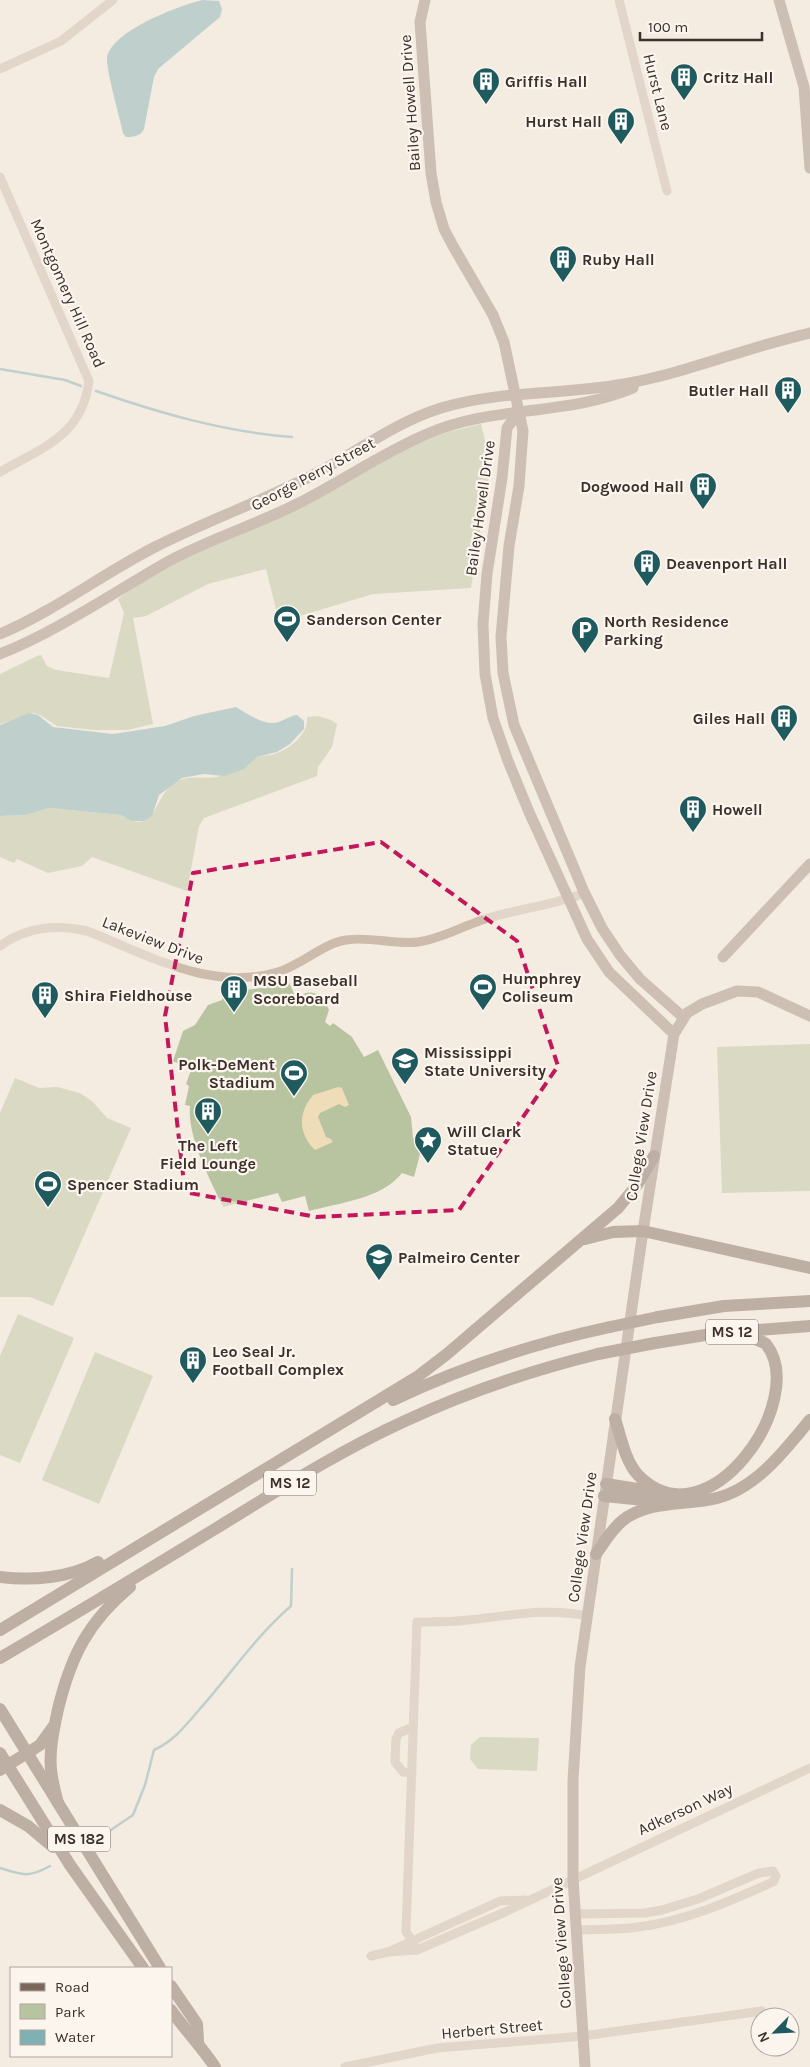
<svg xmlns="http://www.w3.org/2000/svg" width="810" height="2067" font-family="Karla,sans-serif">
	<rect width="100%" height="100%" fill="#f4ebe1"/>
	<g fill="#b8c4a0">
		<path d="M481,424L489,457V474L471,588L373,594L293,618L291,614L278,617L266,569L208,584L146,616L133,618L153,724L127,730H94L57,726L40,715L33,713L0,724V674L37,656L41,655L47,666L56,670L109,678L124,613L118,599L132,588L176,563L416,444L448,432Z"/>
		<path d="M318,716L331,720L337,724L332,747L318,767L317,776L204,818L199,826L187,891L92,857L82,866L48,873L17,859L14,863L0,857V816L26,815L49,808L121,815C161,840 150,789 183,779C194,776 206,779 217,777C230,773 243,764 255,758C262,755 271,756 277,753C291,748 309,733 307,717Z"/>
		<path d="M288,980L296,998C306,991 315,990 324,999L329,1010L325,1022L330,1026L333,1023L352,1037L364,1057L378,1050L411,1117L413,1138L425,1142L423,1148L425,1149L424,1155L420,1154L414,1177L402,1173C382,1199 338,1203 309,1211L305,1196L282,1202L278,1193L223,1207C210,1179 187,1137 190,1106L185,1105L189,1086L186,1084L191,1070L173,1061L183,1031L195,1025L208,1005L222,1000L225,992L262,988Z"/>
		<path d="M810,1044V1191L722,1193L717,1047Z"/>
		<path d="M15,1078L39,1088L57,1087L80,1093L92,1101L107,1118L131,1128L53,1306L30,1297H0V1113Z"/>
		<path d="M18,1314L74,1338L20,1463L0,1455V1356Z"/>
		<path d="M95,1352L153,1376L99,1504L42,1480Z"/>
		<path d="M480,1737L539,1738L537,1771L478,1769L470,1759L471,1745Z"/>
	</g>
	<path fill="#efdcb8" d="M338,1087L342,1088L349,1105L345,1107L339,1104L320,1113L318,1117L326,1137L331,1139L333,1142L315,1150C298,1133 298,1113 313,1095Z"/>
	<g fill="#7fb0b2">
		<path d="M203,0L219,1L222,9L220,17L158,69L154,77L144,129C141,136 134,137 126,137L123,133C120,118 106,70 107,58C111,31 180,5 203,0Z"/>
		<path d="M236,707C246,713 262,724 274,723C282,722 289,716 297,715L304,721V729L290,744L277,752L257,757L244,769L224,776L204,774L182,778L159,795L152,816L144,821H131L121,815L49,808L26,815L0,816V725L29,713L38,715L53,727L113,734L165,726L194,716Z"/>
	</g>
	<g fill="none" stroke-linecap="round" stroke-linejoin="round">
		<g stroke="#7fb0b2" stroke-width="2.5">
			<path d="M0,369L65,380L81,386"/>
			<path d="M96,391C159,413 225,432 292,437"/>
			<path d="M96,1840L133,1815L145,1785L154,1750C174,1741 185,1726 199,1710C230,1675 256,1636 291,1606L292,1569"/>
			<path d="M0,1868C22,1875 29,1878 50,1866"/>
		</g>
		<g stroke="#cdbbac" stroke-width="9">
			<path d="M619,0L667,191"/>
			<path d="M0,69L61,41L113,0"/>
			<path d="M0,177L89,381C82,436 43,447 0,472"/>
			<path d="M0,946C26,927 56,924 87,931C149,955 210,992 278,972C301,965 324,943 346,940C370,936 394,945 418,942C441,939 461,927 482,920C516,909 551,906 585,893"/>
			<path d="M412,1773L403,1772L395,1762L396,1739L399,1733L413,1727"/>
			<path d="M577,1914L645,1913L662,1910L698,1899L759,1873L773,1871L776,1876L773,1882C730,1901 686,1921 638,1927C618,1930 597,1929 577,1930"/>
			<path d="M417,1950L406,1931L417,1622C434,1622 451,1622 468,1620C508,1616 547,1607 587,1616"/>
			<path d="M388,1952L417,1950L505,1912L810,1768"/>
			<path d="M371,1956L388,1952L500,1901L525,1900"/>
			<path d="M345,2067L437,2048L583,2036L762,2011"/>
		</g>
		<g stroke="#a18a7d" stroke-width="11">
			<path d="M425,0L420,22L431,173L436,202L444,229L453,246L493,315L504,342L523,431L519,486L509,546L501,637L503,673L514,725L584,892L602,928L620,955L640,979L683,1017"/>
			<path d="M779,0L804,87L810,168"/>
			<path d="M518,413L507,428L502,478L487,574L483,624L485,674L493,718L508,761L529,812L587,939L609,972L674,1034"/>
			<path d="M0,634C54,611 101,575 153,548C206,521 263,501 317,473C358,451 396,422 441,408C500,390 564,395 624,384C687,373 747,347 810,333"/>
			<path d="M0,654C56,632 116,591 169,561C210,539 255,525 297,504C341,482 382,453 427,434C492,405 567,416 633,388"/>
			<path d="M723,957L810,864"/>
			<path d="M585,2067L573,1878V1780L580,1667L643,1231L674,1034L687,1013L702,1004L737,991L758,992L810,1016"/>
		</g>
		<g stroke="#7d675c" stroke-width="12">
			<path d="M585,1239L613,1232L643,1231L810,1268"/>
			<path d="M658,1317L724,1306L810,1301"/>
			<path d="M655,1343L718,1333L810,1326"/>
			<path d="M393,1400C462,1367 535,1343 610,1327"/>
			<path d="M615,1419C621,1437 625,1461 638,1475C708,1547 810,1399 766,1344C752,1335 734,1335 718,1333"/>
			<path d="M606,1484L657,1492"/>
			<path d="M604,1496L664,1502"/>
			<path d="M596,1554C604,1543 611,1530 622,1521C651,1497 695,1508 729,1494C763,1480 787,1447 810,1420"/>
			<path d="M0,1577C32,1581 70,1578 98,1562"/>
			<path d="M0,1630L417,1377L447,1354L618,1208L637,1185L654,1156"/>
			<path d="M0,1658C72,1616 143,1573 215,1529C277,1491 339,1451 405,1421C467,1392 533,1370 598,1354"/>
			<path d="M0,1709L160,1968"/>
			<path d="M0,1753L70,1865L143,1968"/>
			<path d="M0,1770L40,1745L53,1727"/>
			<path d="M58,1803C55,1792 52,1780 51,1769C49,1750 54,1728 58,1709C71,1656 88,1622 130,1587"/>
			<path d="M0,1810L28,1826L53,1847"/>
			<path d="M171,1986L197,2024L198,2041"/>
			<path d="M171,2010C185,2030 201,2046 215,2067"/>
		</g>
		<g stroke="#7d675c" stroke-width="12">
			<path d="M610,1327L658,1317"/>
			<path d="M598,1354L655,1343"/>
		</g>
	</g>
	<path d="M0 0H810V2067H0ZM381,842L517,941L558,1066L459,1210L316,1217L185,1192L165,1016L193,873Z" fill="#f4ebe1" fill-opacity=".55" fill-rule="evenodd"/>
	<path fill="none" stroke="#c2185b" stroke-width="4" stroke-dasharray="10 6" stroke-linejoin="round" d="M381,842L517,941L558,1066L459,1210L316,1217L185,1192L165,1016L193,873Z"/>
	<defs>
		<g id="building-pin" transform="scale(1.4375)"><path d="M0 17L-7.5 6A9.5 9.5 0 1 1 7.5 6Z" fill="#1f5a5e" stroke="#fbf5ee"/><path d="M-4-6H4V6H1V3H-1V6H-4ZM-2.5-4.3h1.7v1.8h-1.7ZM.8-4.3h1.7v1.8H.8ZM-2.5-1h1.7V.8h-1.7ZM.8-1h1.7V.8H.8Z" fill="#fff"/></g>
		<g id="stadium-pin" transform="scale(1.4375)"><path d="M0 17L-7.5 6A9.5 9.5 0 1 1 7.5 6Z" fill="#1f5a5e" stroke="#fbf5ee"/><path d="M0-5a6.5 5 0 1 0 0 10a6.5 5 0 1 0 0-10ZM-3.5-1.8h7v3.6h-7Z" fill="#fff"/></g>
		<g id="parking-pin" transform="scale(1.4375)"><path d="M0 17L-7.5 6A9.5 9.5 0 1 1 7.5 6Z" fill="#1f5a5e" stroke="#fbf5ee"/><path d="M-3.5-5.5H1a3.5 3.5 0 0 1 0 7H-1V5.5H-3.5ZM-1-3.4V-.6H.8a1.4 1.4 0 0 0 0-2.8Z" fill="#fff"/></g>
		<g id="university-pin" transform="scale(1.4375)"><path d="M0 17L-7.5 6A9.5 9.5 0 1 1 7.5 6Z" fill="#1f5a5e" stroke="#fbf5ee"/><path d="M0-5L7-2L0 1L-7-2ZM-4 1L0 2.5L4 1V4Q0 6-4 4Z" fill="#fff"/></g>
		<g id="sight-pin" transform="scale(1.4375)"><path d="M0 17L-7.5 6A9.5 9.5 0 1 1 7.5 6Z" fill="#1f5a5e" stroke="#fbf5ee"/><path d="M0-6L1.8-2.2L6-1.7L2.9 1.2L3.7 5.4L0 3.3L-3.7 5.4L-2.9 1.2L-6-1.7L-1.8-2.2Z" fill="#fff"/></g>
	</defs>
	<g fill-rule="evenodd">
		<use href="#building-pin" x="684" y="77"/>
		<use href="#building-pin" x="486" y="81"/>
		<use href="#building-pin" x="621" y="121"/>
		<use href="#building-pin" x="563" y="259"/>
		<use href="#building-pin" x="788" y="390"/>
		<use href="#building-pin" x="703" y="486"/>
		<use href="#building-pin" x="647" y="563"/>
		<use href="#stadium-pin" x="287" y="619"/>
		<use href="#parking-pin" x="585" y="630"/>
		<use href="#building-pin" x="784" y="718"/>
		<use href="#building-pin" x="693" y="809"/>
		<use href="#stadium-pin" x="483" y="987"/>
		<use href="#building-pin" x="234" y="989"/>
		<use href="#building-pin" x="45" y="995"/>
		<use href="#university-pin" x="405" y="1061"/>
		<use href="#stadium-pin" x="294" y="1073"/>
		<use href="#building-pin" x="208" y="1111"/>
		<use href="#sight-pin" x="428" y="1140"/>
		<use href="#stadium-pin" x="48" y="1184"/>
		<use href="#university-pin" x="379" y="1257"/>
		<use href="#building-pin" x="193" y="1360"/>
	</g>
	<g text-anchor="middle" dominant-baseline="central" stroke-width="4.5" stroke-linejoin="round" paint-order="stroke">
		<g fill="#fbf5ee" stroke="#756b66" stroke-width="1">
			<rect x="706" y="1319.5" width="52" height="25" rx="4"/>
			<rect x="264" y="1470.5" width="52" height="25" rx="4"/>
			<rect x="48" y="1826.5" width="62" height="25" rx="4"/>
		</g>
		<g font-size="15" font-weight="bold" fill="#3b302b">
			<text x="732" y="1332">MS 12</text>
			<text x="290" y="1483">MS 12</text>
			<text x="79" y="1839">MS 182</text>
		</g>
		<g font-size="16" font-weight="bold" fill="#3b302b" stroke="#fbf5ee" text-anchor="start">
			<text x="703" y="77">Critz Hall</text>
			<text x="505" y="81">Griffis Hall</text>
			<text x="602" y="121" text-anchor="end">Hurst Hall</text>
			<text x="582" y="259">Ruby Hall</text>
			<text x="769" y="390" text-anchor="end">Butler Hall</text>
			<text x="684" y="486" text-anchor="end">Dogwood Hall</text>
			<text x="666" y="563">Deavenport Hall</text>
			<text x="306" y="619">Sanderson Center</text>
			<text x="604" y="621">North Residence<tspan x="604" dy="18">Parking</tspan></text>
			<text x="765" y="718" text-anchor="end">Giles Hall</text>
			<text x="712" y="809">Howell</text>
			<text x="502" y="978">Humphrey<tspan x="502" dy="18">Coliseum</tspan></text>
			<text x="253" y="980">MSU Baseball<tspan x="253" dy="18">Scoreboard</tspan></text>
			<text x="64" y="995">Shira Fieldhouse</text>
			<text x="424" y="1052">Mississippi<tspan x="424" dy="18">State University</tspan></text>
			<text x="275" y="1064" text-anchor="end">Polk-DeMent<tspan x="275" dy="18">Stadium</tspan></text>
			<text x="447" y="1131">Will Clark<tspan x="447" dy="18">Statue</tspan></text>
			<text x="208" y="1145" text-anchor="middle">The Left<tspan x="208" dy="18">Field Lounge</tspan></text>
			<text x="67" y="1184">Spencer Stadium</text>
			<text x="398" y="1257">Palmeiro Center</text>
			<text x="212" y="1351">Leo Seal Jr.<tspan x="212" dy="18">Football Complex</tspan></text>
		</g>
		<g font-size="16" fill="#3b302b" stroke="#fbf5ee">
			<text transform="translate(658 92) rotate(76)">Hurst Lane</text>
			<text transform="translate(410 103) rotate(-94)">Bailey Howell Drive</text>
			<text transform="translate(68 293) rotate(66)">Montgomery Hill Road</text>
			<text transform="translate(313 474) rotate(-28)">George Perry Street</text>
			<text transform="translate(480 508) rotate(-82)">Bailey Howell Drive</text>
			<text transform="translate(153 940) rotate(21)">Lakeview Drive</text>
			<text transform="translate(641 1136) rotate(-81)">College View Drive</text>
			<text transform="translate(582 1537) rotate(-82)">College View Drive</text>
			<text transform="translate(685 1809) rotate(-25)">Adkerson Way</text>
			<text transform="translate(561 1943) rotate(-94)">College View Drive</text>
			<text transform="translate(492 2029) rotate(-5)">Herbert Street</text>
		</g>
	</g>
	<rect x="10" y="1967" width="162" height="90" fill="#fbf5ee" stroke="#aea6a0"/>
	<rect x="20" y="1983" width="25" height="8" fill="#7d675c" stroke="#aea6a0"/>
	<text x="55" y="1992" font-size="15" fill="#3b302b">Road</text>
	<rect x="20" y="2004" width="25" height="15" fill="#b8c4a0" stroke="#aea6a0"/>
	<text x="55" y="2017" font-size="15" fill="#3b302b">Park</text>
	<rect x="20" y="2030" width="25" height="15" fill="#7fb0b2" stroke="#aea6a0"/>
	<text x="55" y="2042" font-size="15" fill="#3b302b">Water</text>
	<g transform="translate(775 2032) rotate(246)"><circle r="24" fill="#fbf5ee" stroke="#aea6a0"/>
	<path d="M0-4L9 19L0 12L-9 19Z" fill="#1f5a5e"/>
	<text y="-8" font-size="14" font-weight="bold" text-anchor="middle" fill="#3b302b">N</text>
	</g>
	<path d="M640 32v8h122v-8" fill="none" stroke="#3b302b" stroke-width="2.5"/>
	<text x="648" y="32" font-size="15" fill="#3b302b" stroke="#fbf5ee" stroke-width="4" paint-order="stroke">100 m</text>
</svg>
